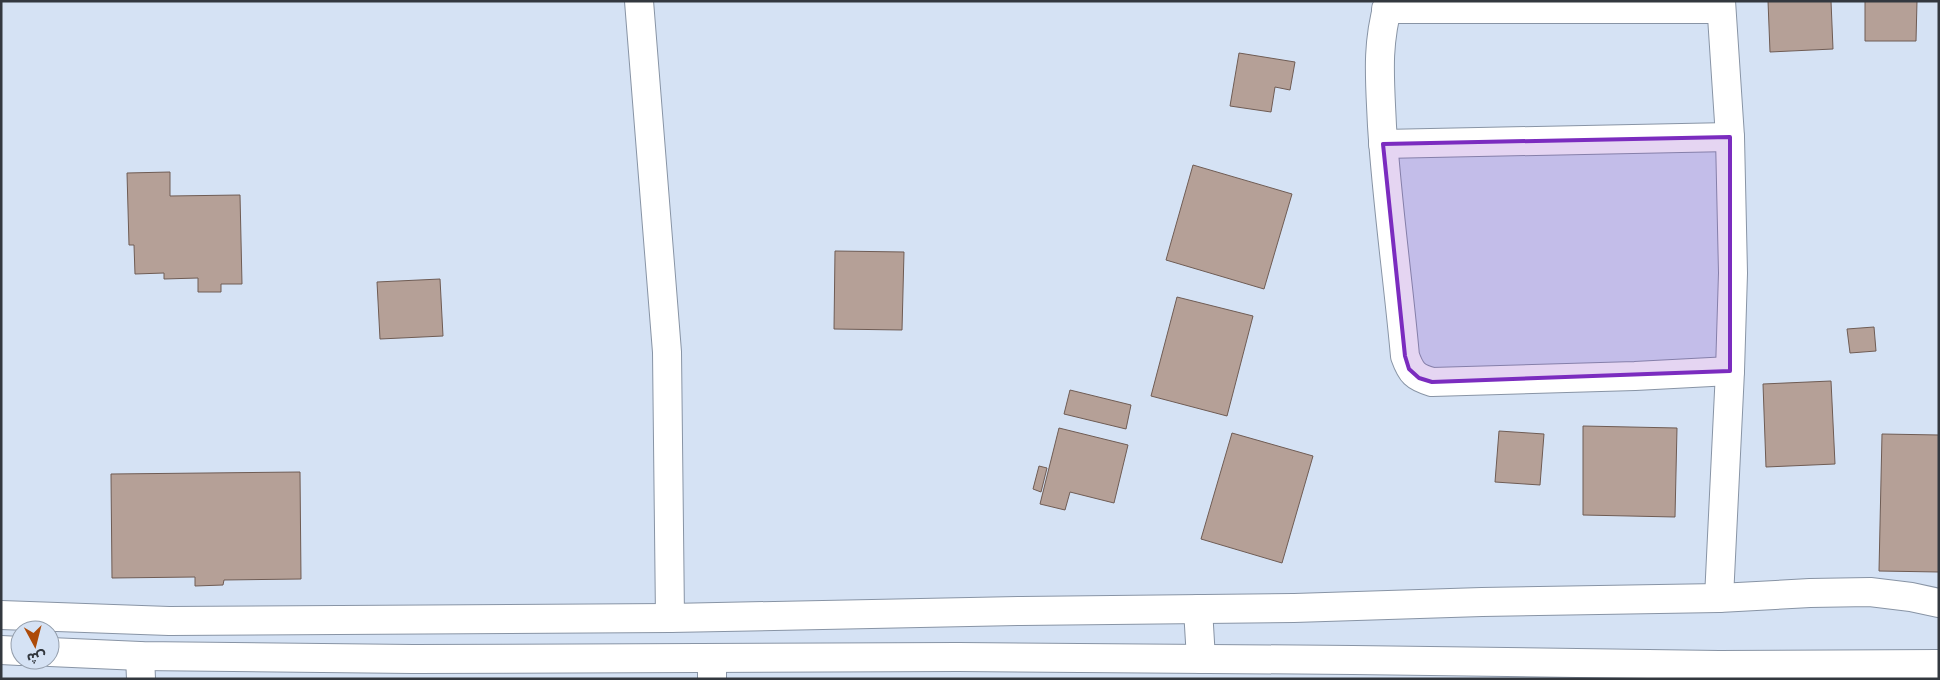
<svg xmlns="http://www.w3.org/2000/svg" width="1940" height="680" font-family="'Fira Sans','Noto Sans Arabic',sans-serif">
	<rect width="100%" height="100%" fill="#d5e2f4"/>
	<g fill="#b5a097" stroke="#6f5c54">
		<path d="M1768,1H1831L1833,49L1770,52Z"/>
		<path d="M1865,1H1917L1916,41H1865Z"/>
		<path d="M1239,53L1295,62L1290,90L1275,87L1271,112L1230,106Z"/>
		<path d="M1193,165L1292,194L1264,289L1166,260Z"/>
		<path d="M170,172V196L240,195L242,284H221V292H198V278L164,279V273L135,274L134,245H129L127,173Z"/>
		<path d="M835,251L904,252L902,330L834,329Z"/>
		<path d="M440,279L443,336L380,339L377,282Z"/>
		<path d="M1177,297L1253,316L1227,416L1151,396Z"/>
		<path d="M1874,327L1876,351L1850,353L1847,329Z"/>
		<path d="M1831,381L1835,464L1766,467L1763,384Z"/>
		<path d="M1070,390L1131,405L1126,429L1064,414Z"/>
		<path d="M1583,426L1677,428L1675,517L1583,515Z"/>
		<path d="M1059,428L1128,445L1114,503L1070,492L1065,510L1040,504Z"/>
		<path d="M1499,431L1544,434L1540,485L1495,482Z"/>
		<path d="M1232,433L1313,456L1282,563L1201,539Z"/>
		<path d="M1882,434L1939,435V572L1879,571Z"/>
		<path d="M1039,466L1047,468L1041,492L1033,489Z"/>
		<path d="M300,472L301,579L224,580L223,585L195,586V577L112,578L111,474Z"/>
	</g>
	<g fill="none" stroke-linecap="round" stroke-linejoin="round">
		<g stroke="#8894a5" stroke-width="30">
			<g id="street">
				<path d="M639,1L667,352L670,618"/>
				<path d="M1389,1C1376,46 1380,80 1382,126C1387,203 1398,279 1405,356C1411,373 1415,377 1432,382L1635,376L1730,371"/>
				<path d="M1386,9H1721"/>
				<path d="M1383,144L1730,137"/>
				<path d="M1719,598L1730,371L1733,273L1730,137L1721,1"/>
				<path d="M140,656L141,679"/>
				<path d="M712,658V679"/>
			</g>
		</g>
		<g stroke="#8894a5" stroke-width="30">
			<g id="secondary">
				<path d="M1198,609L1201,659"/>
				<path d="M1,615L169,621L670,618L1021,611L1294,608L1482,602L1719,598L1810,593L1870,592L1911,597L1939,603"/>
				<path d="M1,650L20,651"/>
				<path d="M50,652L140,656L413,659L958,657L1353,660L1719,665L1939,664"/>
			</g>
		</g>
		<use href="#street" stroke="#fff" stroke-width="28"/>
		<use href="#secondary" stroke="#fff" stroke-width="28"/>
	</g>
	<path fill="#7b2cbf" fill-opacity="0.2" stroke="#7b2cbf" stroke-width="4" stroke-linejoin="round" d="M1730,137V371L1432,382L1419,378L1409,369L1405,356L1383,144Z"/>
	<rect width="1940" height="680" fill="none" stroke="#33383f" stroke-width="5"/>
	<g transform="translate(35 645) rotate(173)"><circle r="24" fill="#d5e2f4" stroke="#949eac"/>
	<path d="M0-4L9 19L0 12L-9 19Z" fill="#ad4b09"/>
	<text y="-8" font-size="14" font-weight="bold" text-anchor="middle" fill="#33383f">ش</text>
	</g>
</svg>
